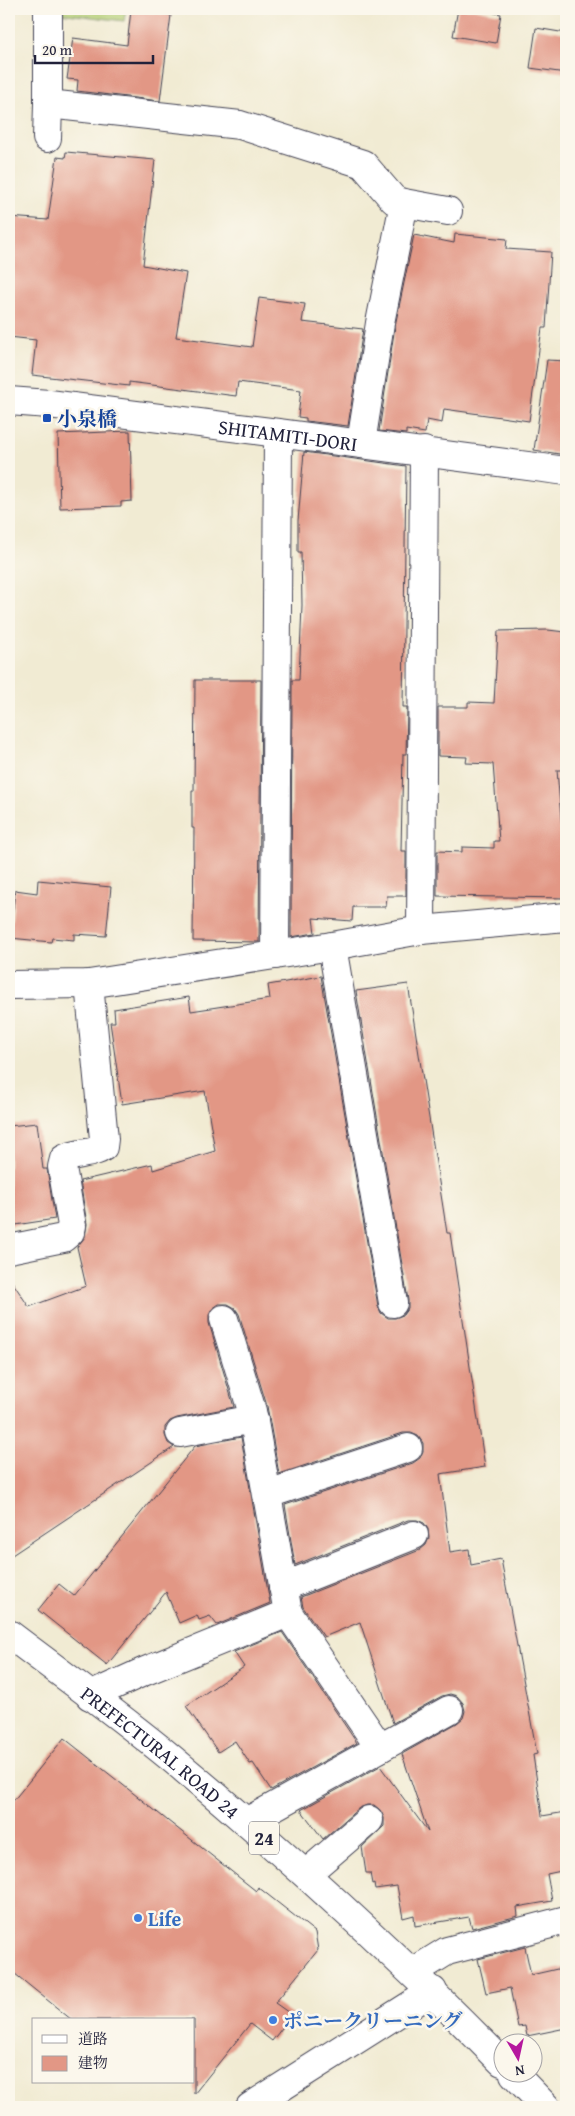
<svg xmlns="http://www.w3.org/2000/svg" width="575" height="2116" font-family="'Gentium Book Plus','Noto Serif JP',serif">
	<rect width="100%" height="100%" fill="#fbf7ec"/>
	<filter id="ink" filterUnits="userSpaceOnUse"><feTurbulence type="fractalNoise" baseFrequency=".02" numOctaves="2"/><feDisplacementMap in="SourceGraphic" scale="10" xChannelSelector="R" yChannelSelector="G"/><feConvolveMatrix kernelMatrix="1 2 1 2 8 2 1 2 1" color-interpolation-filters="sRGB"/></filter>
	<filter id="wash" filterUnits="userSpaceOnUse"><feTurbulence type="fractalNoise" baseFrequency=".0096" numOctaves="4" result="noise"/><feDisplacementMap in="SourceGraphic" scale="20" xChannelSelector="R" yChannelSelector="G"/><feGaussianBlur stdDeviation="1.12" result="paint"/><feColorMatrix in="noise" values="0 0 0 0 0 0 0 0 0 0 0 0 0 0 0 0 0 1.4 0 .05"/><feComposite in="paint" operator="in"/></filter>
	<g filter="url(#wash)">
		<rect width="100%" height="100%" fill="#f1ebd3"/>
		<path fill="#b3ce75" stroke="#6a7858" d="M59,9H126L124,21L59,13Z"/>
		<g id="blocks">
			<g fill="#e29785">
				<path d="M458,9H473L501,14L496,43L453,36Z"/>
				<path d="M131,10L171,15L160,101L77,91L78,80L67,79L73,38L127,45Z"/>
				<path d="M536,28L566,33V73L530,68Z"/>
				<path d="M66,152L155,160L143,265L186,273L176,337L252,347L259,298L305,304L302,322L363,329L348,426L306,421V418L298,417L301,390L238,382L236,396L129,382V386L32,375L36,340L9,337V217L48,220L57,157L65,158Z"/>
				<path d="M455,234L507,239L506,249L551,252L546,328H542L529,421L444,409L442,423L427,420L425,433L406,430V434L379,431L395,326L414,235L454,243Z"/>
				<path d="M547,360L566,361V455L534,450Z"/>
				<path d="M130,431L132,501L121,502V506L60,508L58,434Z"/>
				<path d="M304,452L406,466L403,707H407L406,754H403L401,851H406V896H387L386,907H353L352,921L313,918L315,933L291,937L292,680H299L302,605L301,552H298V521Z"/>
				<path d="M548,630L565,632L566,770H557L563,842H566V898L437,896V851L462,852V847L494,848V841H499L493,764L466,763L467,757L438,756V707H468V702L494,703L498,631Z"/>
				<path d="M195,680H261L259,942L193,941L194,828H192V791H194Z"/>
				<path d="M38,880L111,887L106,936L74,934V940L52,938L51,942L10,938L15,890L37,893Z"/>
				<path d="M321,976L378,1306L381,1313L388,1318H395L403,1315L408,1308V1300L356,991L408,984L447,1233H450L485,1467L440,1474L450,1552L469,1549L471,1565L501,1559L537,1754L533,1755L542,1816L566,1812V1870L547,1874L552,1901L517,1907L518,1916L472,1928L469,1917L415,1926L414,1915L403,1918L397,1886L375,1889L374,1883L372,1884L370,1873H366L362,1847L384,1826V1818L380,1810L374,1805H367L359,1808L323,1839L301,1810L380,1766L428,1832L402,1754L457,1723L463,1718L465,1711L463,1703L457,1696L450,1694L442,1696L393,1723L360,1622L324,1637L303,1607L301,1597L420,1550L426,1545L429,1538L428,1529L424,1523L417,1520H408L295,1565L285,1505L413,1463L420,1458L423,1451V1443L418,1436L411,1433H403L279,1474L267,1406L239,1314L235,1308L228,1304H219L212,1309L209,1315V1323L234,1407L177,1418L170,1421L165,1427V1435L168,1443L174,1447L9,1557V1277L29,1307L86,1286L77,1247L85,1237L87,1224L80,1181L152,1164L153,1170L215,1151L205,1091L122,1104L110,1022H115L114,1009L189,997L191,1011L270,999L268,985Z"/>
				<path d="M37,1123L43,1169H47L55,1219L9,1226V1126Z"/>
				<path d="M241,1437L270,1603L217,1625L210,1616L199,1620L197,1615L179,1623L166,1592L107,1665L38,1610L59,1584L74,1596L195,1446Z"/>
				<path d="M282,1632L357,1743L271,1790L253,1763L250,1764L235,1741L218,1752L186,1706L244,1667L234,1652Z"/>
				<path d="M64,1738L256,1891L258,1887L315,1932L318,1950L275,2003L292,2015L272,2041L250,2024L194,2094V2020H72L9,1969V1806Z"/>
				<path d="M525,1947L531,1975L566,1967V2028L527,2036L525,2026L518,2027L510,1988L486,1993L478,1959Z"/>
			</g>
		</g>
	</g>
	<g filter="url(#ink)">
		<use href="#blocks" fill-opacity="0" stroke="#414052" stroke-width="1"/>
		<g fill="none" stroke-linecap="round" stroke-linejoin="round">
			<g stroke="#414052" stroke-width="30">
				<g id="minor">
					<path d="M48,9V104L240,125L363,164L394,200L404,203L380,323L361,443"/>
					<path d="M47,138L48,104"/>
					<path d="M404,203L448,211"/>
					<path id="s1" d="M9,401L49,404L278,433L566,471"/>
					<path d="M421,930L424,451"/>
					<path d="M332,946L393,1303"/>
					<path d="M275,955L278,433"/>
					<path d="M9,985L89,984L332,946L421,930L566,917"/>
					<path d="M9,1249L63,1238L70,1232L72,1226L62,1167L64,1159C77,1152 92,1155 103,1147L104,1139L89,984"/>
					<path d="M180,1433L254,1419"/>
					<path d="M268,1494L408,1448"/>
					<path d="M283,1587L414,1535"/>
					<path d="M288,1613L380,1748"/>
					<path d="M90,1696L143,1672L288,1613L252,1411L224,1319"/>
					<path d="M246,1822L449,1710"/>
					<path d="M306,1874L369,1820"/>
					<path d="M413,1972L447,1951L566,1920"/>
					<path d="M250,2107L433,1991"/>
				</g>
			</g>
			<g stroke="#414052" stroke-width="30">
				<g id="major">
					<path id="s2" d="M9,1634C63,1675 119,1715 171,1758C286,1854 397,1955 502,2062"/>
					<path d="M514,2074L546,2107"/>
				</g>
			</g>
			<use href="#minor" stroke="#fff" stroke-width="28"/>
			<use href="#major" stroke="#fff" stroke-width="28"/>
		</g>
	</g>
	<rect fill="#1a4fb4" stroke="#fbf7ec" stroke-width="2" x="42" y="413" width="10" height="10" rx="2.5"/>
	<g fill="#3f7fe0" stroke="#fbf7ec" stroke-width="2">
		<circle cx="138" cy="1918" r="5"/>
		<circle cx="273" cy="2020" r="5"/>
	</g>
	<g text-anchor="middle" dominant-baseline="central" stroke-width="5" stroke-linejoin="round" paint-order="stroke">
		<rect fill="#fbf7ec" stroke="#636270" stroke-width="1" x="249" y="1821.5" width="30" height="33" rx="4"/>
		<g font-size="19" font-weight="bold" fill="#22223b">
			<text x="264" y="1838">24</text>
		</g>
		<g font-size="20" font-weight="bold" fill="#164399" stroke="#fbf7ec" text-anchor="start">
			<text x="57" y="418">小泉橋</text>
		</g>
		<g font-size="20" fill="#22223b" stroke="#fbf7ec">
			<text stroke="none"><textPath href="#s1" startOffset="281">SHITAMITI-DORI</textPath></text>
			<text stroke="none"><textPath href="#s2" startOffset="192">PREFECTURAL ROAD 24</textPath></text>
		</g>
		<g font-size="20" font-weight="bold" fill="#366cbe" stroke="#fbf7ec" text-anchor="start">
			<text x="148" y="1918">Life</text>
			<text x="283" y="2020">ポニークリーニング</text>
		</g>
	</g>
	<rect width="575" height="2116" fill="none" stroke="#fbf7ec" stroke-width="30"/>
	<rect x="32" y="2018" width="162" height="65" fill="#fbf7ec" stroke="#a4a2a5"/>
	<rect x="42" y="2035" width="25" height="8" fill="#ffffff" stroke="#a4a2a5"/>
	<text x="78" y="2044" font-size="15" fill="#22223b">道路</text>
	<rect x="42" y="2056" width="25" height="15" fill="#e29785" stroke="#a4a2a5"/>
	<text x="78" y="2068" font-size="15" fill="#22223b">建物</text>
	<g transform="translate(518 2058) rotate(171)"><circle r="24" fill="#fbf7ec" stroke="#a4a2a5"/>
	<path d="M0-4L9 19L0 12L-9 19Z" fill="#b5179e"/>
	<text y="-8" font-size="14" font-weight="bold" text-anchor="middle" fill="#22223b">N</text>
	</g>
	<path d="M35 55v8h118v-8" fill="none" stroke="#22223b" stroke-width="2.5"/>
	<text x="42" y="55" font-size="15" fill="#22223b" stroke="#fbf7ec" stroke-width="4" paint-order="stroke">20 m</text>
</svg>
